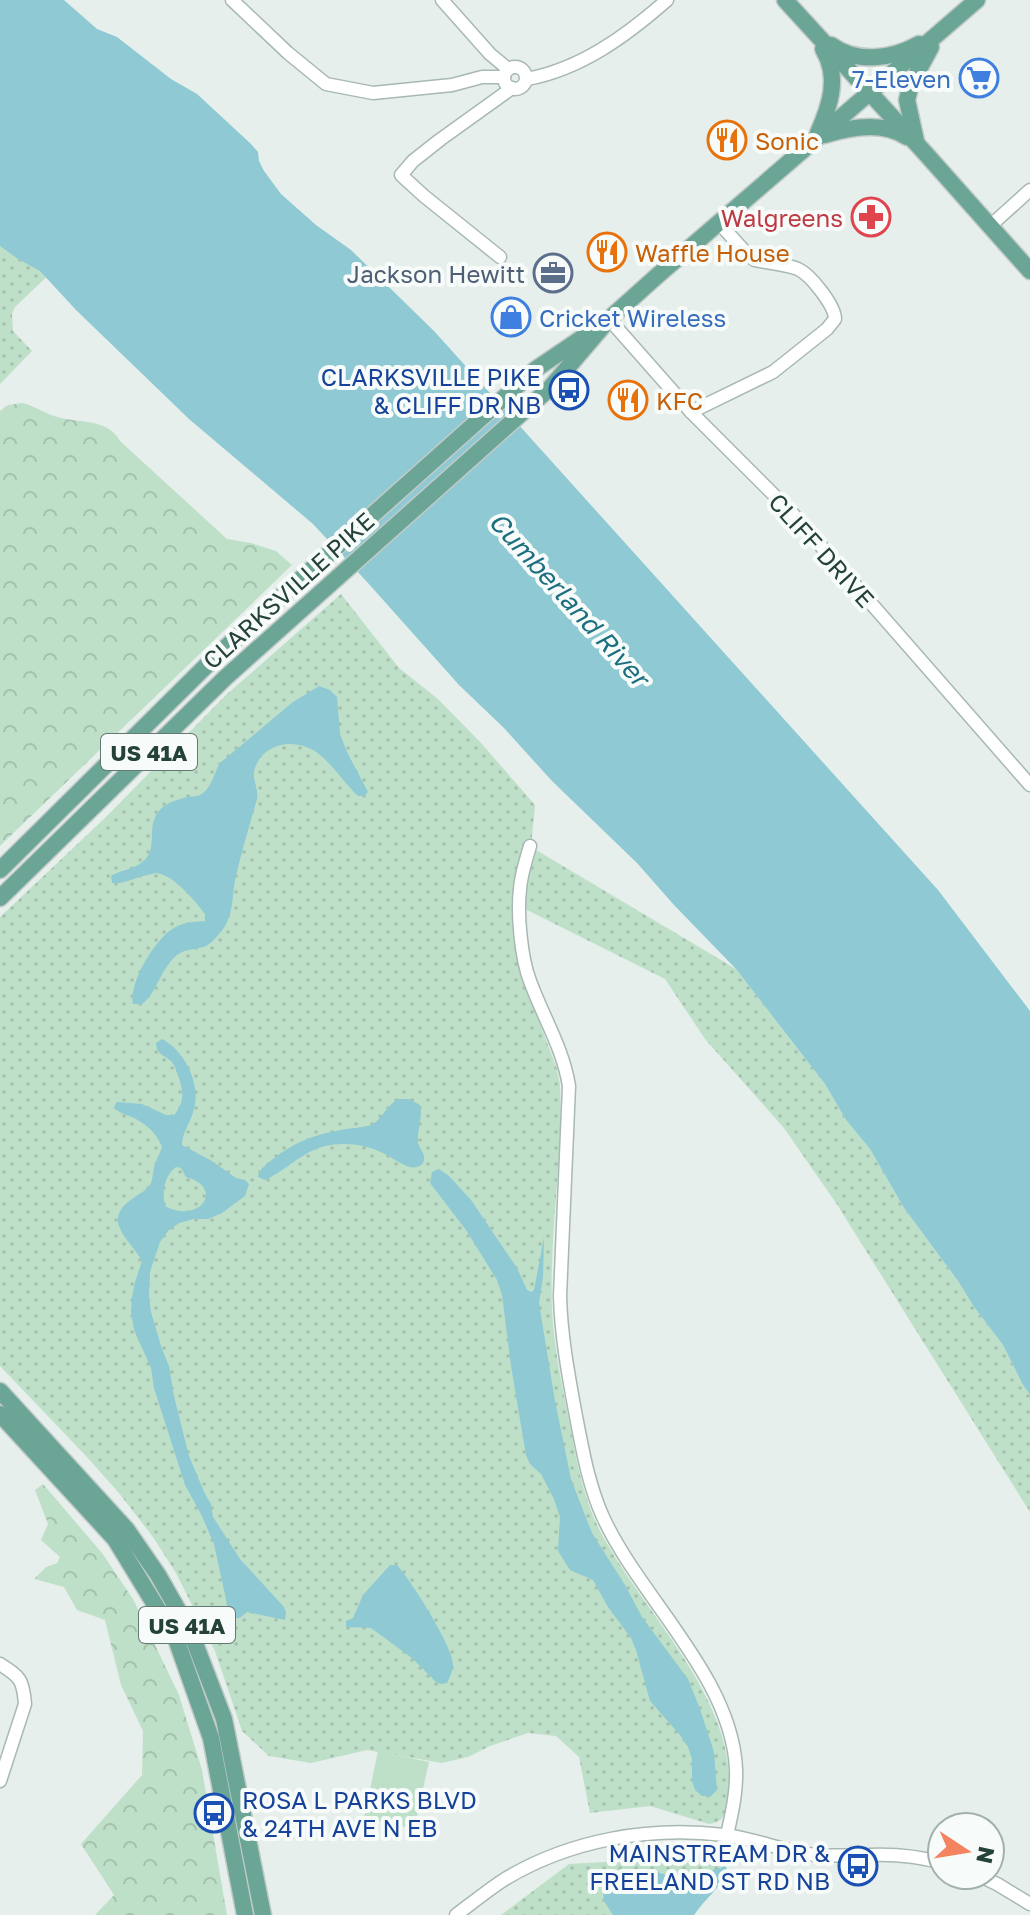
<svg xmlns="http://www.w3.org/2000/svg" width="1030" height="1915" font-family="'Golos Text',sans-serif">
	<defs>
		<pattern id="grass-dots" width="8" height="8" patternUnits="userSpaceOnUse" patternTransform="scale(2)"><rect width="8" height="8" fill="#bfe0c8"/><path d="M2 2h.1M6 6h.1" fill="none" stroke="#a4c1ad" stroke-width="1.8" stroke-linecap="round"/></pattern>
		<pattern id="forest-crowns" width="20" height="18" patternUnits="userSpaceOnUse" patternTransform="scale(2)"><rect width="20" height="18" fill="#bfe0c8"/><path d="M2 6a3 3 0 1 1 6 0M12 15a3 3 0 1 1 6 0" fill="none" stroke="#a4c1ad"/></pattern>
	</defs>
	<rect width="100%" height="100%" fill="#e6efeb"/>
	<g fill="url(#grass-dots)">
		<path d="M0,219L58,266L15,307L12,314L13,331L32,351L0,384Z"/>
		<path d="M341,594L399,668L438,699L482,744L535,805L531,847L736,969L825,1084L846,1120L870,1149L904,1208L958,1281L974,1307L1003,1345L1023,1385L1030,1395V1512L836,1203L784,1128L705,1039L665,979L519,906L520,970L557,1069L560,1085C563,1160 549,1235 552,1310C554,1351 563,1390 571,1430C577,1464 584,1499 599,1529C640,1610 741,1702 728,1798C726,1812 725,1822 709,1824L650,1806L590,1813L579,1757L556,1736L528,1733L490,1746L468,1757L442,1763L367,1750L311,1763L269,1756L242,1731L215,1651L176,1573L153,1537L119,1493L86,1456L0,1366V917L105,818L226,695Z"/>
		<path d="M730,1855L682,1915H501L569,1864Z"/>
	</g>
	<g fill="url(#forest-crowns)">
		<path d="M23,403C34,406 43,412 54,416C77,424 107,417 120,441L227,539L251,543L276,551L292,565L0,846V411L8,405Z"/>
		<path d="M43,1484L102,1553L133,1599L179,1695L202,1770L227,1915H95L114,1895L81,1844L142,1775L143,1731L121,1685L105,1620L77,1610L64,1587L34,1579L46,1567L57,1563L60,1557L41,1540L48,1524L35,1490Z"/>
	</g>
	<path fill="#bfe0c8" d="M378,1751L429,1762L414,1829L364,1818Z"/>
	<g fill="#8ec9d4" fill-rule="evenodd">
		<path d="M0,0H64L97,29L117,37L171,79L197,94L251,144L258,152L259,161L264,171L281,194L316,225L351,250L434,331L938,890L1030,1011V1395L1023,1385L1003,1345L974,1307L958,1281L904,1208L870,1149L846,1120L825,1084L736,969L674,905L637,863L552,781L503,727L459,685L368,583L313,524L189,419L76,310L40,271L18,259L0,246Z"/>
		<path d="M319,686L330,690L337,697L340,734L347,752L368,792L364,796H358C344,783 329,759 313,750C292,738 263,744 255,768C251,779 259,788 257,799C250,824 242,850 236,876C231,897 235,917 219,934C216,938 210,944 206,946C196,950 186,948 177,955C160,969 158,992 142,1004H133C128,984 156,937 174,928C184,922 193,922 205,921V914C195,901 173,874 156,873C155,873 144,876 143,876C132,879 124,884 112,883L111,876C120,870 132,870 141,863C160,850 145,827 159,811C166,802 177,800 187,797C191,796 196,797 200,795C211,790 214,773 220,763L293,702Z"/>
		<path d="M162,1039C185,1051 201,1084 194,1109C191,1122 182,1132 182,1145L212,1161L236,1178L245,1180L249,1184L245,1196L222,1213L208,1219H194L179,1223L168,1231L160,1242L150,1272L149,1296L151,1312L162,1349L169,1366L174,1396L189,1456L205,1494L211,1504L213,1517L240,1559L284,1607L286,1613L285,1620L247,1612L240,1618H230L214,1544L201,1514L185,1485L154,1388L151,1368L134,1330L131,1312L132,1297L135,1282L142,1261C131,1240 100,1221 132,1199C138,1194 147,1191 151,1183C153,1177 153,1170 155,1164C157,1158 160,1153 162,1147C157,1133 145,1123 132,1117C124,1114 119,1113 114,1107L117,1102L142,1104L166,1115H174C186,1101 183,1088 177,1073C175,1067 175,1066 171,1061C163,1054 157,1055 156,1043ZM176,1167L181,1168L186,1177C226,1188 199,1225 165,1206C162,1192 164,1176 176,1167Z"/>
		<path d="M398,1099H409L420,1105C423,1118 417,1129 418,1142C419,1148 425,1153 424,1159C424,1163 421,1166 417,1167C407,1170 392,1157 383,1153C359,1142 330,1140 306,1154C292,1162 280,1173 265,1180L258,1177C259,1169 266,1165 273,1159C293,1143 315,1134 341,1130C350,1128 362,1128 371,1125C381,1121 386,1106 398,1099Z"/>
		<path d="M439,1169L449,1176L471,1200L517,1268L527,1290L531,1292L534,1290L544,1237L543,1277L539,1303L555,1401L571,1479L592,1533L625,1585L642,1617L688,1679L700,1709L714,1752L717,1790L711,1796H702L695,1790L692,1781V1759L688,1747L680,1735L650,1701L636,1650L631,1638L608,1607L593,1580L570,1570L558,1551L560,1517L554,1499L541,1474L530,1464L526,1455L511,1366L502,1295L497,1280L466,1230L430,1183L432,1172Z"/>
		<path d="M390,1565H397C410,1579 454,1648 453,1665C453,1670 450,1677 447,1683L441,1684L436,1682L412,1658L371,1628L346,1627V1621L353,1618L363,1595Z"/>
		<path d="M725,1866L728,1870C721,1887 705,1899 694,1915H613L604,1901L603,1892L612,1883L622,1877L637,1872L652,1870L697,1886L705,1883L713,1870Z"/>
	</g>
	<g fill="none" stroke-linecap="round" stroke-linejoin="round">
		<g stroke="#a8b8b2" stroke-width="15">
			<g id="minor">
				<path d="M232,0L288,53L326,84L373,93L452,85L482,77H504"/>
				<path d="M442,0L490,54L508,69"/>
				<circle cx="515" cy="78" r="11"/>
				<path d="M527,79C581,69 626,36 667,0"/>
				<path d="M990,226L1030,190"/>
				<path d="M500,257L424,196L401,175L413,161L441,139L512,88"/>
				<path d="M609,319L691,412L792,513L1030,785"/>
				<path d="M691,412L773,372L827,329L835,319C835,306 811,275 798,269C786,264 768,263 755,260L749,256L718,222"/>
				<path d="M530,846C526,860 521,874 520,889C517,913 521,958 530,981C543,1017 563,1048 569,1086L560,1296C561,1335 568,1373 575,1411C582,1447 588,1484 603,1517C640,1598 732,1677 736,1769C737,1791 732,1813 727,1835"/>
				<path d="M0,1664C20,1677 23,1679 25,1704L0,1781"/>
				<path d="M978,1875L997,1884L1030,1904"/>
				<path d="M456,1915C472,1903 488,1890 505,1879C570,1840 649,1826 724,1835C752,1838 780,1850 808,1854C828,1857 849,1855 869,1855C894,1854 918,1856 942,1863"/>
			</g>
		</g>
		<g stroke="#c2cac8" stroke-width="19">
			<g id="major">
				<path d="M785,0L926,154L1030,271"/>
				<path d="M831,45C857,64 892,59 919,44"/>
				<path d="M818,133C830,106 840,77 823,49"/>
				<path d="M825,135C850,127 883,121 907,137"/>
				<path d="M916,141L907,100L911,84L931,47"/>
				<path d="M0,870L210,662L285,593L536,369L589,333"/>
				<path d="M0,898L225,678L551,387L609,319L657,276L977,0"/>
				<path d="M0,1391L127,1530L158,1575L191,1633L224,1719L263,1915"/>
				<path d="M0,1414L115,1539L176,1639L211,1738L245,1915"/>
			</g>
		</g>
		<use href="#minor" stroke="#fff" stroke-width="12"/>
		<use href="#major" stroke="#6aa596" stroke-width="16"/>
	</g>
	<defs>
		<g id="supermarket-ring" transform="scale(2)"><circle r="9.5" fill="#f7fbf9" stroke="#3f7fe0" stroke-width="1.5"/><path d="M-6-5.5h2.5l.6 2H6L4.5 2H-2.5L-4.4-4H-6ZM-1.5 3.2a1.3 1.3 0 1 0 .1 0ZM3 3.2a1.3 1.3 0 1 0 .1 0Z" fill="#3f7fe0"/></g>
		<g id="restaurant-ring" transform="scale(2)"><circle r="9.5" fill="#f7fbf9" stroke="#e8710a" stroke-width="1.5"/><path d="M-5-6h1v4h1v-4h1v4h1v-4h1v5L-1.5 .5V6h-2V.5L-5-1ZM5-6V6H3V1.5H1.5Q1.5-4 5-6Z" fill="#e8710a"/></g>
		<g id="pharmacy-ring" transform="scale(2)"><circle r="9.5" fill="#f7fbf9" stroke="#e0444e" stroke-width="1.5"/><path d="M-2-6h4v4h4v4h-4v4h-4v-4h-4v-4h4Z" fill="#e0444e"/></g>
		<g id="office-ring" transform="scale(2)"><circle r="9.5" fill="#f7fbf9" stroke="#5c6f8a" stroke-width="1.5"/><path d="M-6-3h4V-5.5h4V-3h4V5H-6ZM-1-4.5V-3h2v-1.5ZM-6 0V1H6V0Z" fill="#5c6f8a"/></g>
		<g id="shop-ring" transform="scale(2)"><circle r="9.5" fill="#f7fbf9" stroke="#3f7fe0" stroke-width="1.5"/><path d="M-5-2.5h2.3a2.7 3.5 0 0 1 5.4 0H5L5.5 6h-11ZM-1.5-2.5h3a1.5 2.3 0 0 0-3 0Z" fill="#3f7fe0"/></g>
		<g id="bus-ring" transform="scale(2)"><circle r="9.5" fill="#f7fbf9" stroke="#1a4fb4" stroke-width="1.5"/><path d="M-5-6H5V4H4V6H2V4H-2V6H-4V4H-5ZM-3.5-4V0h7V-4ZM-3.5 1.2v1.5H-2V1.2ZM2 1.2v1.5H3.5V1.2Z" fill="#1a4fb4"/></g>
	</defs>
	<g fill-rule="evenodd">
		<use href="#supermarket-ring" x="979" y="78"/>
		<use href="#restaurant-ring" x="727" y="140"/>
		<use href="#pharmacy-ring" x="871" y="217"/>
		<use href="#restaurant-ring" x="607" y="252"/>
		<use href="#office-ring" x="553" y="273"/>
		<use href="#shop-ring" x="511" y="317"/>
		<use href="#bus-ring" x="569" y="390"/>
		<use href="#restaurant-ring" x="628" y="400"/>
		<use href="#bus-ring" x="214" y="1813"/>
		<use href="#bus-ring" x="858" y="1866"/>
	</g>
	<g text-anchor="middle" dominant-baseline="central" stroke-width="8" stroke-linejoin="round" paint-order="stroke">
		<g fill="#f7fbf9" stroke="#637a73" stroke-width="2">
			<rect x="101" y="734" width="96" height="36" rx="6"/>
			<rect x="139" y="1607" width="96" height="36" rx="6"/>
		</g>
		<g font-size="22" font-weight="bold" fill="#24423a">
			<text x="149" y="752">US 41A</text>
			<text x="187" y="1625">US 41A</text>
		</g>
		<g font-size="24" fill="#366cbe" stroke="#f7fbf9" text-anchor="end">
			<text x="951" y="78">7-Eleven</text>
			<text x="539" y="317" text-anchor="start">Cricket Wireless</text>
		</g>
		<g font-size="24" fill="#c56008" stroke="#f7fbf9" text-anchor="start">
			<text x="755" y="140">Sonic</text>
			<text x="635" y="252">Waffle House</text>
			<text x="656" y="400">KFC</text>
		</g>
		<g font-size="24" fill="#be3a42" stroke="#f7fbf9" text-anchor="end">
			<text x="843" y="217">Walgreens</text>
		</g>
		<g font-size="24" fill="#4e5e75" stroke="#f7fbf9" text-anchor="end">
			<text x="525" y="273">Jackson Hewitt</text>
		</g>
		<g font-size="24" fill="#164399" stroke="#f7fbf9" text-anchor="end">
			<text x="541" y="376">CLARKSVILLE PIKE<tspan x="541" dy="28">&amp; CLIFF DR NB</tspan></text>
			<text x="242" y="1799" text-anchor="start">ROSA L PARKS BLVD<tspan x="242" dy="28">&amp; 24TH AVE N EB</tspan></text>
			<text x="830" y="1852">MAINSTREAM DR &amp;<tspan x="830" dy="28">FREELAND ST RD NB</tspan></text>
		</g>
		<g font-size="24" fill="#24423a" stroke="#f7fbf9">
			<text transform="translate(822 550) rotate(48)">CLIFF DRIVE</text>
			<text transform="translate(288 590) rotate(-42)">CLARKSVILLE PIKE</text>
		</g>
		<g font-size="26" font-style="italic" fill="#1c6f80" stroke="#f7fbf9">
			<text transform="translate(569 599) rotate(48)">Cumberland River</text>
		</g>
	</g>
	<g transform="translate(966 1851) rotate(102)"><circle r="38" fill="#f7fbf9" stroke="#a3b1ad" stroke-width="2"/>
	<path d="M0-6L14 30L0 20L-14 30Z" fill="#f4845f"/>
	<text y="-12" font-size="22" font-weight="bold" text-anchor="middle" fill="#24423a">N</text>
	</g>
</svg>
